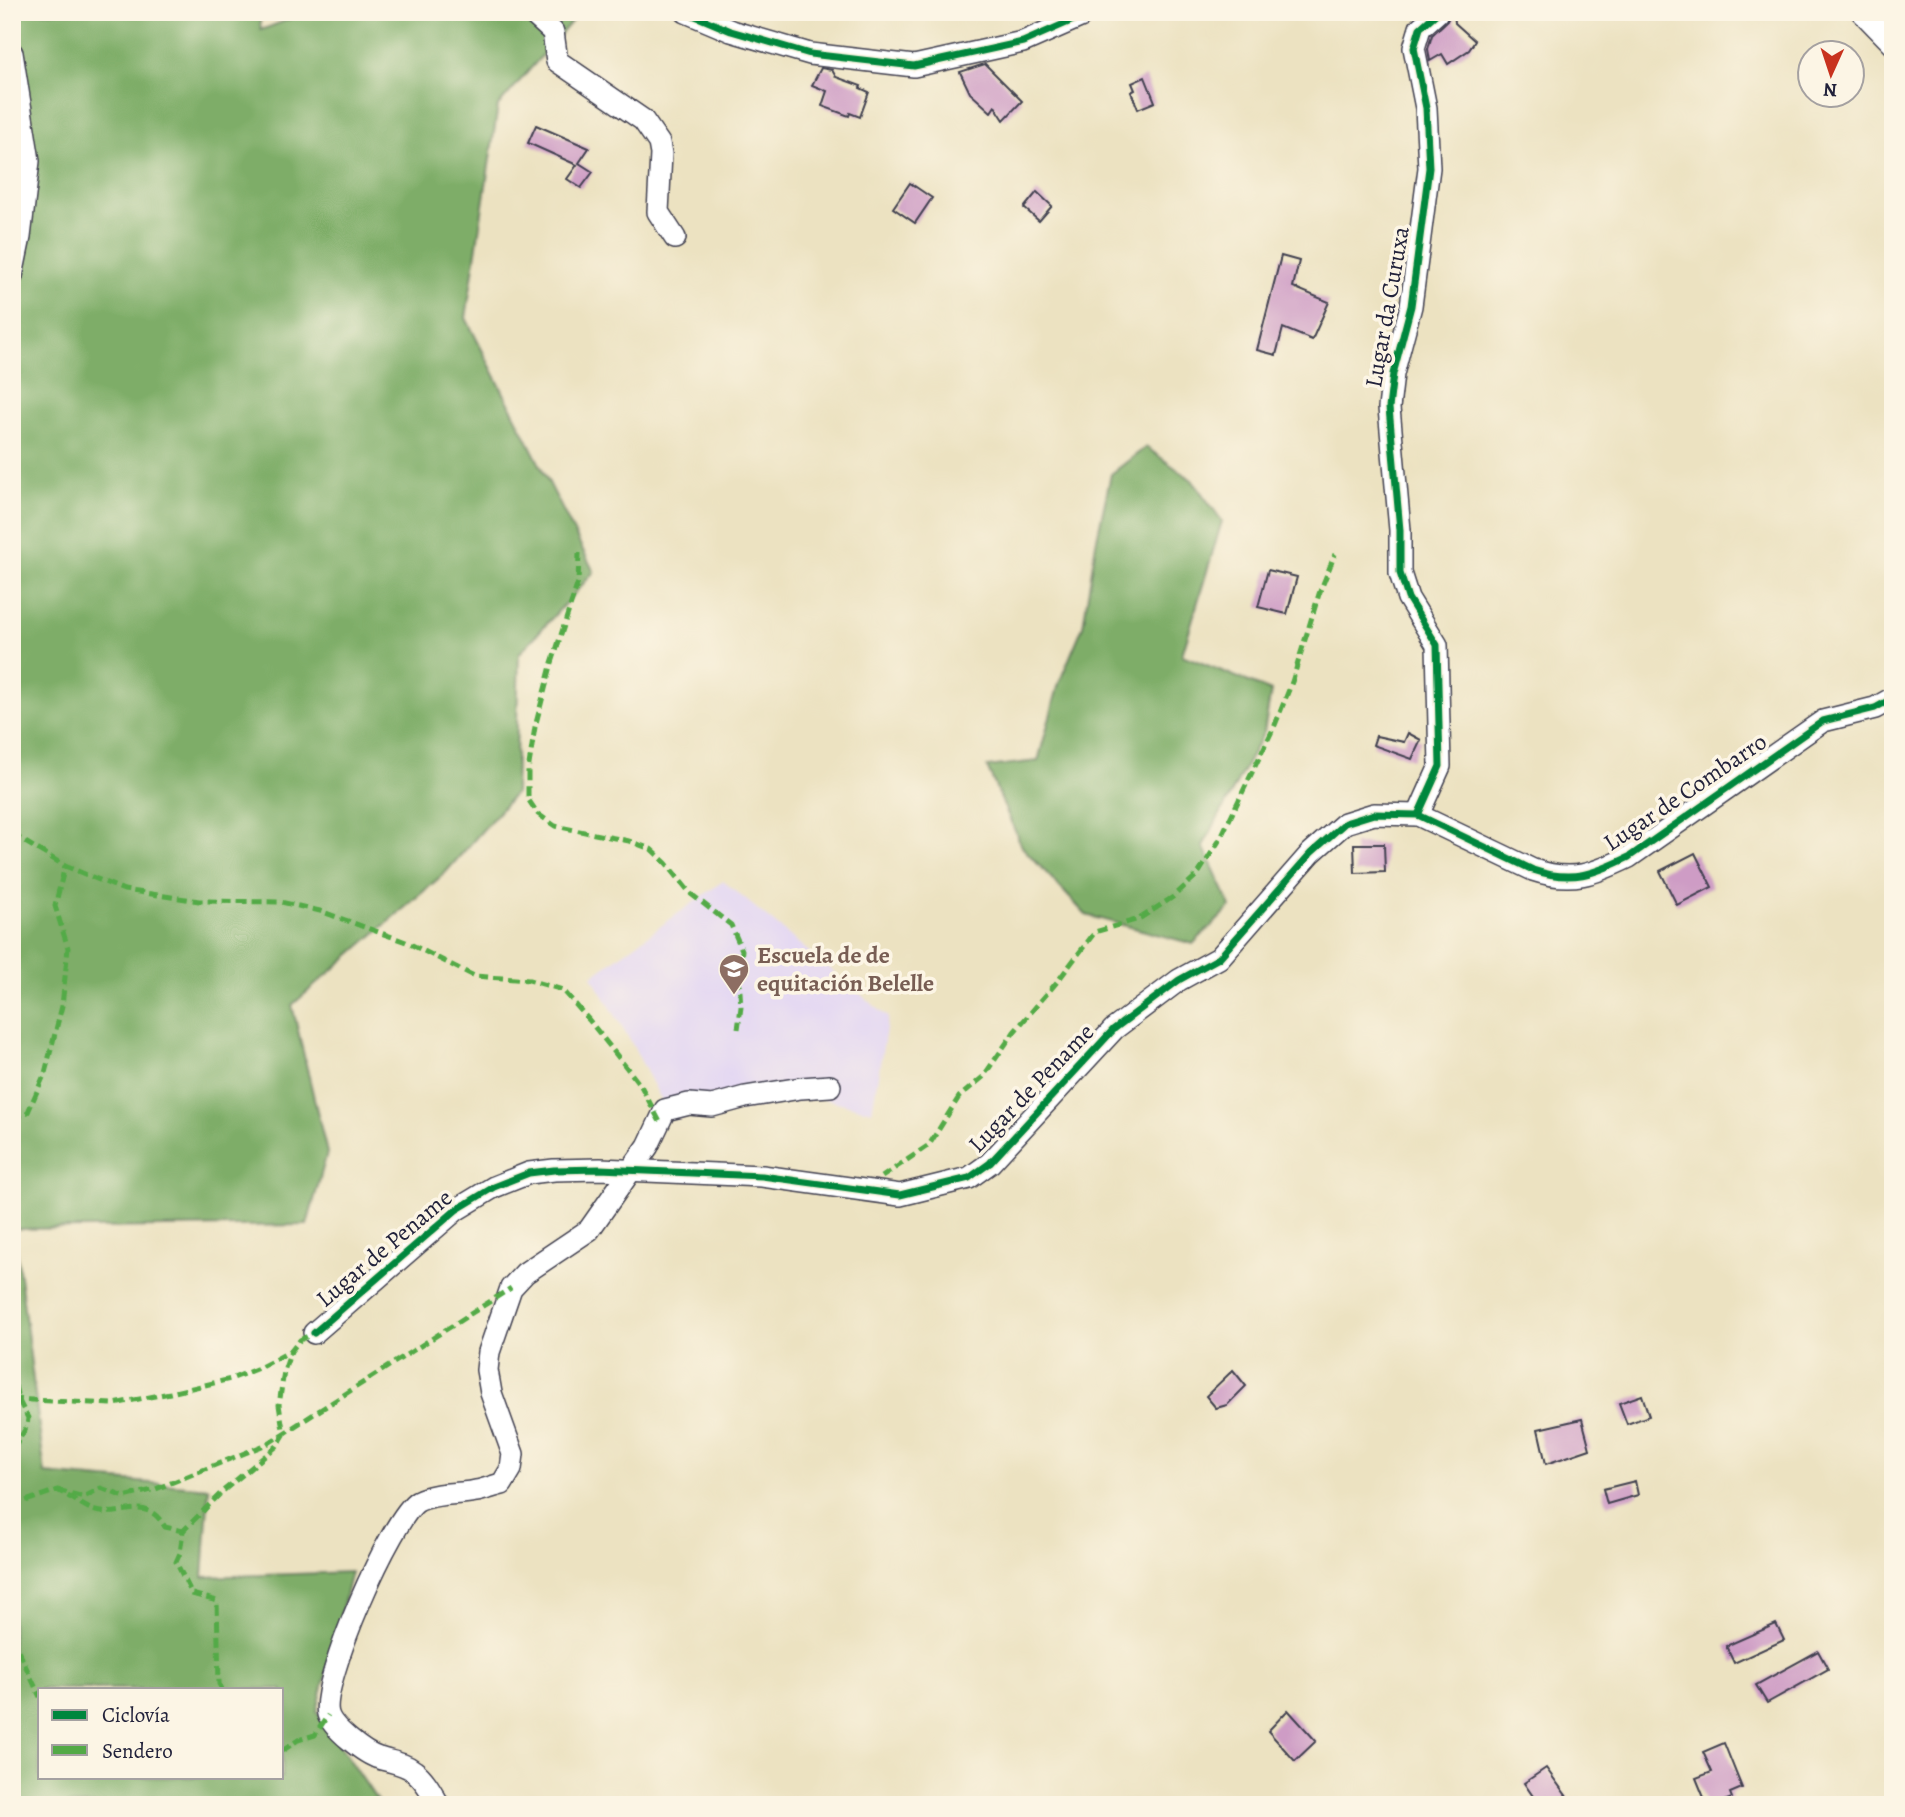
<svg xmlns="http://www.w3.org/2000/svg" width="1905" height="1817" font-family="Alegreya,serif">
	<rect width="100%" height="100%" fill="#fcf5e5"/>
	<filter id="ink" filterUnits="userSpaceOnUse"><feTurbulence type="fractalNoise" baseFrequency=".0143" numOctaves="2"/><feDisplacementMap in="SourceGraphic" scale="14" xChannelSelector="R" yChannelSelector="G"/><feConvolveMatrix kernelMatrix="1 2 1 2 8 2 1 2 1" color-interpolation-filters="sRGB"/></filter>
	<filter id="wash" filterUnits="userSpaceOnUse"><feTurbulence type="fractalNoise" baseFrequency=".00686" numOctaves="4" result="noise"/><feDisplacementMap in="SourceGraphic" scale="28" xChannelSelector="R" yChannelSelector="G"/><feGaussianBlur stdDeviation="1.57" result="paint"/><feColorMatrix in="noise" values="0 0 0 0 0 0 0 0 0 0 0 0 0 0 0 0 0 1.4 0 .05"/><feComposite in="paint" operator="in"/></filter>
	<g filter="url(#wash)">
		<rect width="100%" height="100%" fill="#ece2c1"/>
		<path fill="#e1d4f4" d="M723,881L888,1017L872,1111L817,1097L720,1114L693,1110L677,1119L663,1103L631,1042L592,976Z"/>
		<g fill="#7ead67" stroke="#506851" stroke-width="2" fill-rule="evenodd">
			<path d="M12,12H259L261,30L308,12L579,13L498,106L466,318L594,572L519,654L515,793L446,872L292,1005L327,1153L307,1225L14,1229L45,1474L209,1488L203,1577L351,1572L317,1711L380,1805H12V213L17,168L12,169ZM40,1689H282V1777H40Z"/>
			<path d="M1146,447L1192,480L1222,521L1182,655L1271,691L1264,732L1203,846L1231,907L1193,944L1086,915L1022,847L987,767L1038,761L1059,683L1083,626L1096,543L1111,474Z"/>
		</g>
		<g id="blocks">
			<g fill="#ce9cc5">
				<path d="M1451,12H1454L1455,23L1475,41L1469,50L1448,64L1442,54L1430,61L1428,49L1432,35L1447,21Z"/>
				<path d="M985,64L1022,101L1004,120L995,106L991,112L970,93L960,72Z"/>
				<path d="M821,68L832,70L836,77L861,86L860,88L869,92L860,117L850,113L849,116L822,106L827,91L812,85Z"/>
				<path d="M1145,77L1155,102L1138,109L1131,92L1135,90L1132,83Z"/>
				<path d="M536,125L589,148L579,163L593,172L581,188L567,179L577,165L528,143Z"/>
				<path d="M910,183L932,198L915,223L893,208Z"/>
				<path d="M1037,192L1052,206L1039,221L1024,208Z"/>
				<path d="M1281,256L1299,261L1293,287L1329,302L1312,340L1283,328L1276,355L1257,350Z"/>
				<path d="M1268,570L1297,577L1287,614L1258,607Z"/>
				<path d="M1408,733L1421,740L1412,759L1373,745L1376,736L1404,742Z"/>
				<path d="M1354,844H1384L1385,872L1355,873Z"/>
				<path d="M1695,853L1712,887L1677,905L1660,871Z"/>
				<path d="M1233,1370L1246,1386L1227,1405L1216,1408L1206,1396Z"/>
				<path d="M1642,1395L1649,1416L1627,1424L1619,1403Z"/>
				<path d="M1582,1419L1590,1449L1546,1464L1538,1429Z"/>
				<path d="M1635,1481L1638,1495L1607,1504L1603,1489Z"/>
				<path d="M1776,1624L1784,1640L1734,1663L1726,1646Z"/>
				<path d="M1818,1651L1828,1669L1767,1703L1756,1685Z"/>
				<path d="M1288,1710L1316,1741L1295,1761L1268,1731Z"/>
				<path d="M1724,1743L1742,1788L1730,1793L1732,1798L1714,1805H1707L1696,1778L1712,1772L1703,1752Z"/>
				<path d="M1546,1768L1573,1805H1539L1524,1783Z"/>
			</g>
		</g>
	</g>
	<g filter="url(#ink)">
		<use href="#blocks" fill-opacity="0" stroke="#403f4f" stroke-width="2"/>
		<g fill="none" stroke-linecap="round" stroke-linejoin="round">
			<g stroke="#403f4f" stroke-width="24">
				<g id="minor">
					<path d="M531,12L553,32L557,61L643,120L659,143L661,154L658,212L675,238"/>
					<path d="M686,12L731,31L810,54L914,66L1023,42L1080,17L1085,12"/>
					<path d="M1862,12L1893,44"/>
					<path d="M12,53L29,161L20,237L12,276"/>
					<path d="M1418,815L1440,766L1437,645L1408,598L1400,573V530L1389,408L1393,374L1411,306L1429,168L1426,108L1414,48L1420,28L1438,12"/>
					<path d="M314,1333L456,1210L494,1187L529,1173L554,1170L600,1169L762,1176L900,1195L969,1178L990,1163L1114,1029L1179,980L1219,958L1311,853L1345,823L1374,814L1418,815L1533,870C1572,883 1594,874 1629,857L1823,721L1875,708L1893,698"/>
					<path d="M439,1805C432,1793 425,1779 414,1771C404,1763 391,1762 379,1758C365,1754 332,1728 328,1714C319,1684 392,1516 418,1501C435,1492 458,1495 476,1491C484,1490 493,1486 502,1484L511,1469L513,1454L491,1393L487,1370L489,1352L511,1288L525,1273L589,1230L648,1146L665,1110L689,1104L712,1106L745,1097L801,1088L830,1086"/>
				</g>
			</g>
			<use href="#minor" stroke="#fff" stroke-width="21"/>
			<g stroke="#53aa46" stroke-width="5" stroke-dasharray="10 5" stroke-linecap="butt">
				<path d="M579,553L578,582L551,666L535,727L528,771V799L538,814L555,826L629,841L651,849L666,863L691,894L731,925L742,950L739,977L741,1007L738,1029"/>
				<path d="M12,834L65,866L124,890L199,901L281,902L320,911L406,942L474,976L529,980L563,990L589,1020L641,1086L660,1122"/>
				<path d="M12,1119L28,1112L45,1073L62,1006L68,948L55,906L65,866"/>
				<path d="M882,1177L929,1145L959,1097L983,1077L1014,1032L1057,982L1095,932L1139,919L1173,897L1198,874L1219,841L1275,725L1292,682L1319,594L1335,554"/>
				<path d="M12,1371L18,1399L28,1418L27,1426L12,1452"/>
				<path d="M12,1399L114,1404L170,1393L231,1379L261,1367L291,1351L300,1340L314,1333"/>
				<path d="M57,1490L84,1497L101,1488L124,1497L156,1489L267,1444L511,1288"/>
				<path d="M12,1506L57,1490C70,1496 83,1507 96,1511C124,1518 146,1494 165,1527L183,1531"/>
				<path d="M12,1637L40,1697"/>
				<path d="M222,1689L219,1684L217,1601L192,1594L176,1562L180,1553L183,1531L223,1491L277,1446L284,1435L279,1405L284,1371L291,1351"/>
				<path d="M282,1751L298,1740L315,1735L328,1715"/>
			</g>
			<g stroke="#fcf5e5" stroke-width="11">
				<g id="cycleway">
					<path d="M686,12L731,31L810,54L914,66L1023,42L1080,17L1085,12"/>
					<path d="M1418,815L1440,766L1437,645L1408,598L1400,573V530L1389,408L1393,374L1411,306L1429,168L1426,108L1414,48L1420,28L1438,12"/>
					<path d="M314,1333L456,1210L494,1187L529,1173L554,1170L600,1169L762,1176L900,1195L969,1178L990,1163L1114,1029L1179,980L1219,958L1311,853L1345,823L1374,814L1418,815L1533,870C1572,883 1594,874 1629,857L1823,721L1875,708L1893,698"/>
				</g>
			</g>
			<use href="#cycleway" stroke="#00873e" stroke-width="7"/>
		</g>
	</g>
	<defs>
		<g id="school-pin" transform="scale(1.575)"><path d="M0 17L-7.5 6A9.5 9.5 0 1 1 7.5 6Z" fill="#8d6e63" stroke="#fcf5e5"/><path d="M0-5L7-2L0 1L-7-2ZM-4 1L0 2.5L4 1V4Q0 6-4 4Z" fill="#fff"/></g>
	</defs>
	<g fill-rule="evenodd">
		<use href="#school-pin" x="734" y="969"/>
	</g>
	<g text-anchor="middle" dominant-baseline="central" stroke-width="7" stroke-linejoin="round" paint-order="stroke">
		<g font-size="24" fill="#22223b" stroke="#fcf5e5">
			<text transform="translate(1387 307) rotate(-80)">Lugar da Curuxa</text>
			<text transform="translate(1685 792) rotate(-34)">Lugar de Combarro</text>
			<text transform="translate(1031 1088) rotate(-46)">Lugar de Pename</text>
			<text transform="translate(384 1248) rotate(-40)">Lugar de Pename</text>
		</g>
		<g font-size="24" font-weight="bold" fill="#785e54" stroke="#fcf5e5" text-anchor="start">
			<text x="757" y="955">Escuela de de<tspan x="757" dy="28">equitación Belelle</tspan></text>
		</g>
	</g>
	<rect width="1905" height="1817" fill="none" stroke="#fcf5e5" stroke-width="42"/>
	<rect x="38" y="1688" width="245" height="91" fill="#fcf5e5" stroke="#a5a1a1" stroke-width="2"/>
	<rect x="52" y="1710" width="35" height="10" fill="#00873e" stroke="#a5a1a1" stroke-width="2"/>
	<text x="102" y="1722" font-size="21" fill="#22223b">Ciclovía</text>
	<rect x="52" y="1745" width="35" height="10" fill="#53aa46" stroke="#a5a1a1" stroke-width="2"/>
	<text x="102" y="1758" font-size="21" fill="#22223b">Sendero</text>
	<g transform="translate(1831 74) rotate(183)"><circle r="33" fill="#fcf5e5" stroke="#a5a1a1" stroke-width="2"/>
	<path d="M0-5L12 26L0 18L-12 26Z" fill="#c8321e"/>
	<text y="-10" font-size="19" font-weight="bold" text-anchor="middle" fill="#22223b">N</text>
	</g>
</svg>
